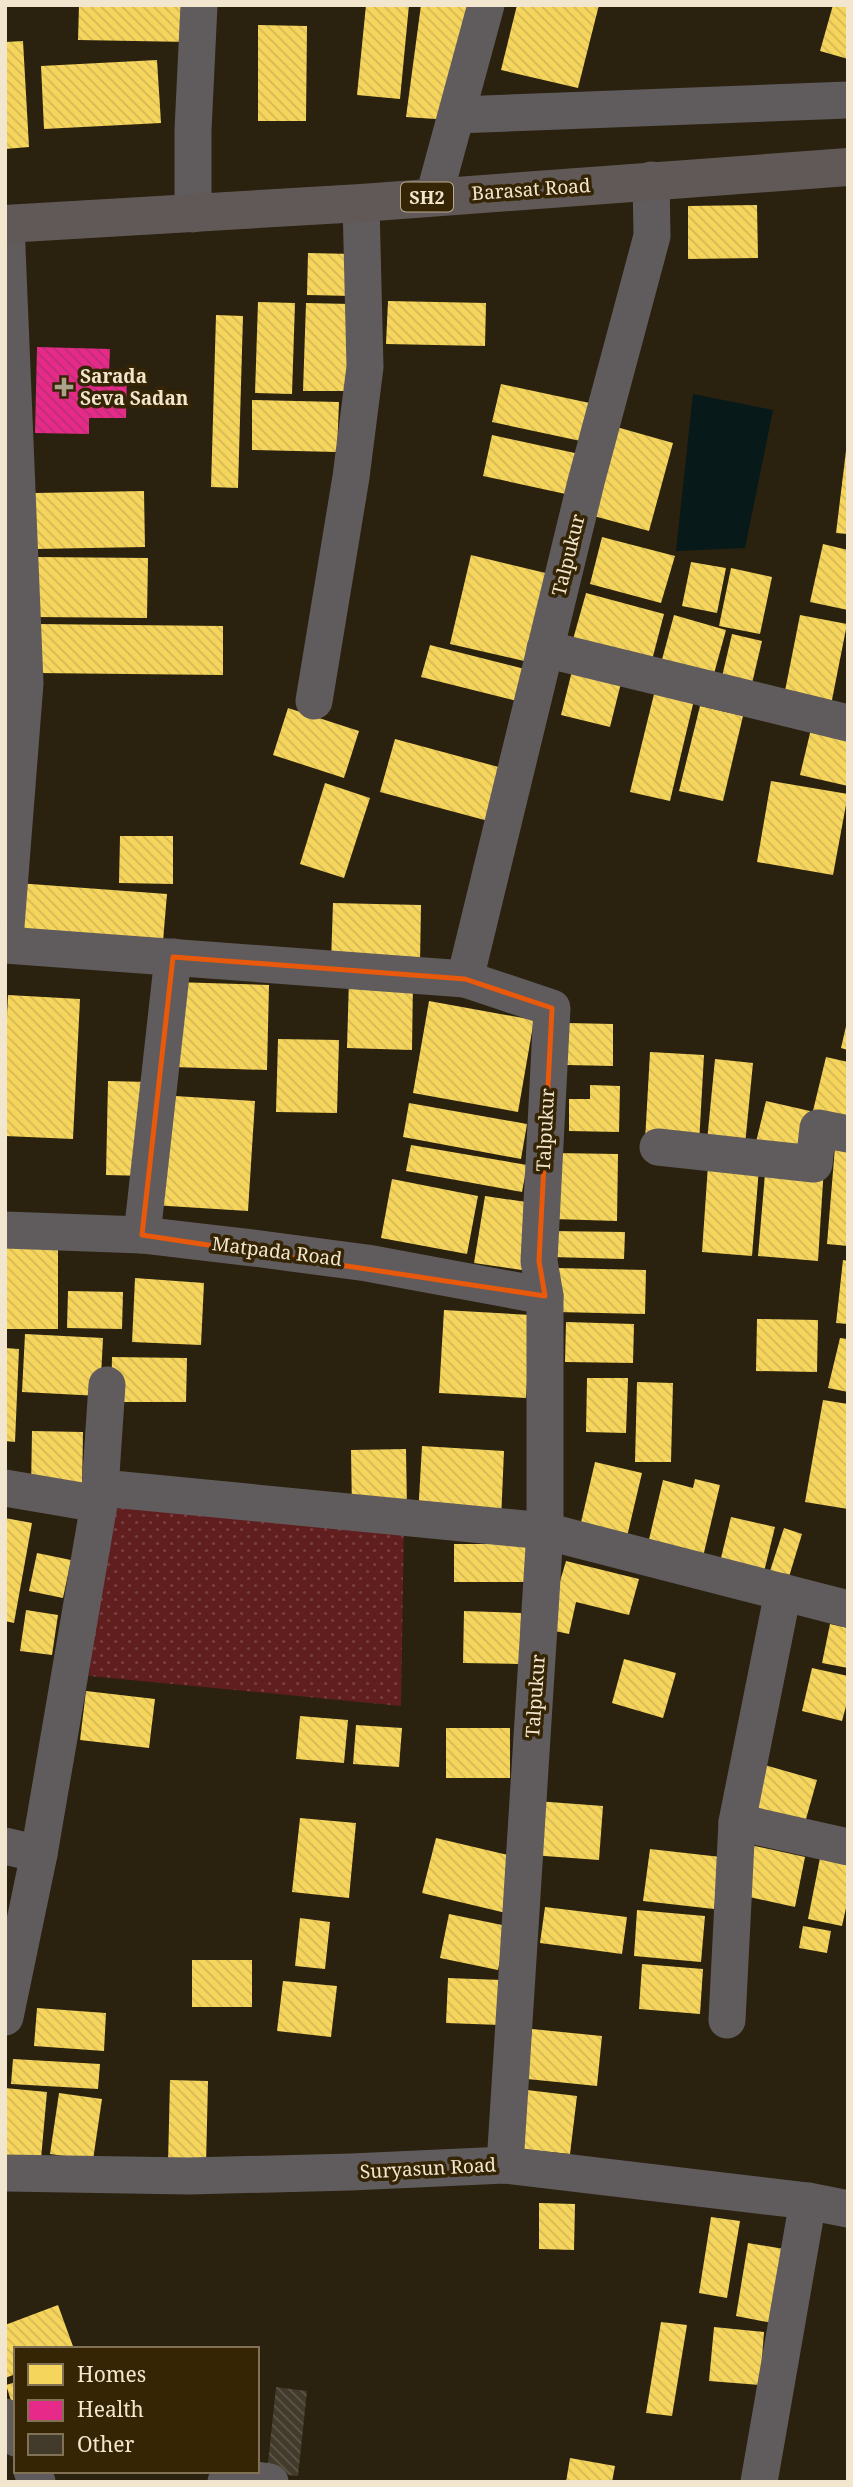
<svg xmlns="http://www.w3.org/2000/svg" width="853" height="2487" font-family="'Noto Serif',serif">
	<defs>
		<pattern id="park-dots" width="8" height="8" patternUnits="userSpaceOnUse" patternTransform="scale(1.75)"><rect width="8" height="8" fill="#601e1f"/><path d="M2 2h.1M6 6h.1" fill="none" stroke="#773f3e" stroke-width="1.8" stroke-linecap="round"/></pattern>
		<pattern id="homes-back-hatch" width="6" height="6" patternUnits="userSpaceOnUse" patternTransform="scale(1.75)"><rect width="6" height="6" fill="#f6d55c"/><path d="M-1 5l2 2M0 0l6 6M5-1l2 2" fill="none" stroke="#d3b856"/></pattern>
		<pattern id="health-back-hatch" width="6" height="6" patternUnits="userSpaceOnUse" patternTransform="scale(1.75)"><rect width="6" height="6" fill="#e7298a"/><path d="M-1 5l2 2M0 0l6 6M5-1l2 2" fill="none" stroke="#b83173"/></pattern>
		<pattern id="building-back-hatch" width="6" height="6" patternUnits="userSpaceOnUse" patternTransform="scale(1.75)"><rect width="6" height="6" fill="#423a2a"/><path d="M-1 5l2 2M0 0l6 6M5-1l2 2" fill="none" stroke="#5e5648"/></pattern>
	</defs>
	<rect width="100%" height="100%" fill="#2a210f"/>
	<path fill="url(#park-dots)" d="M107,1506L404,1520L401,1706L89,1676Z"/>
	<path fill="#081919" d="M693,394L773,410L745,548L676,551Z"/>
	<g fill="url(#homes-back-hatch)">
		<path d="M79,5H190V42L78,40Z"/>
		<path d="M366,5H409L400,99L357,95Z"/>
		<path d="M421,5H469L450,120L406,117Z"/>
		<path d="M517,5H599L578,88L501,70Z"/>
		<path d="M833,5H848V59L820,51Z"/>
		<path d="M258,25L307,26L306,121H258Z"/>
		<path d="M23,41L29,147L5,149V42Z"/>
		<path d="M157,60L161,123L44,129L41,66Z"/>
		<path d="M757,205L758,258L688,259V206Z"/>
		<path d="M308,253L354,254L353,296L307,295Z"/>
		<path d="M388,301L486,303L485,346L386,344Z"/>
		<path d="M258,302L295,303L292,394L255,393Z"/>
		<path d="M306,303L351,304L349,391H303Z"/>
		<path d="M216,315L243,316L238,488L211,487Z"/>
		<path d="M501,384L599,405L590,443L492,422Z"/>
		<path d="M252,400L339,402L337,452L252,450Z"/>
		<path d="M613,426L673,443L649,531L590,515Z"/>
		<path d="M492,435L584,455L575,496L483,476Z"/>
		<path d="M846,451H848V534L836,533Z"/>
		<path d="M144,491L145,547L35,549V493Z"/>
		<path d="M602,537L675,556L661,603L590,584Z"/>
		<path d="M823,544L848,550V610L810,602Z"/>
		<path d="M471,555L554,575L533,663L450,644Z"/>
		<path d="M37,557L148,558L147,618L36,617Z"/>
		<path d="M691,562L726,568L717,613L682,606Z"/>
		<path d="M731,568L772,577L760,634L719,626Z"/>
		<path d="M586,593L664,614L651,664L572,643Z"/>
		<path d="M674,615L726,630L712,681L660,667Z"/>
		<path d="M800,615L847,624L830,710L783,701Z"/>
		<path d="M37,624L223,626V675L36,673Z"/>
		<path d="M732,634L762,641L750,692L720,685Z"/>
		<path d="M430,645L525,669L517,701L421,677Z"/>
		<path d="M573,667L622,679L610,727L561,715Z"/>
		<path d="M655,690L694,700L670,801L630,792Z"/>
		<path d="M700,706L743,716L723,801L679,791Z"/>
		<path d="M288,708L359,731L344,778L273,755Z"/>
		<path d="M811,729L848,738V786L800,775Z"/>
		<path d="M395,739L506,769L492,822L380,792Z"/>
		<path d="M771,781L848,794L833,875L757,862Z"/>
		<path d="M325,783L370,798L344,878L300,864Z"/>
		<path d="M120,836H173V884L119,883Z"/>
		<path d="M17,883L167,894L162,953L12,942Z"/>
		<path d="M333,903L421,905L420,964L331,962Z"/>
		<path d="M349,979L413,980L412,1050L347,1048Z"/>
		<path d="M174,982L269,985L267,1070L173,1067Z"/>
		<path d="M8,995L80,999L73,1139L5,1136V1057Z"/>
		<path d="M429,1001L534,1020L518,1112L413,1093Z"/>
		<path d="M847,1022H848V1050L841,1048Z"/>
		<path d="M568,1023L613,1024V1066L567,1065Z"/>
		<path d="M278,1039L339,1040L337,1113L276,1112Z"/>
		<path d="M650,1052L704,1055L699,1144L645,1141Z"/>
		<path d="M826,1057L848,1062V1128L811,1119Z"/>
		<path d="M715,1059L753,1063L745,1145L707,1141Z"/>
		<path d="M108,1081L150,1082L147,1176L106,1175Z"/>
		<path d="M590,1085L620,1086L619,1132L569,1131V1099H590Z"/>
		<path d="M159,1095L255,1101L248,1211L152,1205Z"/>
		<path d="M766,1101L810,1111L799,1157L755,1146Z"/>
		<path d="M409,1103L527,1124L521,1159L403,1137Z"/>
		<path d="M411,1145L527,1165L522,1192L406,1171Z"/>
		<path d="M835,1147L848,1148V1246L827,1244Z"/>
		<path d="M555,1153L618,1154L617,1221L553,1219Z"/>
		<path d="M766,1162L824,1166L818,1261L758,1256Z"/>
		<path d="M708,1165L759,1168L752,1256L702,1252Z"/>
		<path d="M392,1179L478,1196L467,1254L381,1238Z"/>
		<path d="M485,1196L533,1203L522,1270L474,1263Z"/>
		<path d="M551,1231L625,1232L624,1259L551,1257Z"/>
		<rect x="5" y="1241" width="53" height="88"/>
		<path d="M843,1260L848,1261V1324L836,1323Z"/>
		<path d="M557,1268L646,1270L645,1314L556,1312Z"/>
		<path d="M135,1278L204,1283L201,1345L132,1342Z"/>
		<path d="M68,1291L123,1292L122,1329L67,1328Z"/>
		<path d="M444,1310L531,1315L526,1398L439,1393Z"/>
		<path d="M757,1319L818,1320L817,1372L756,1371Z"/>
		<path d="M566,1322L634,1324L633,1363L565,1362Z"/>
		<path d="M25,1334L103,1338L100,1396L22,1392Z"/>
		<path d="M840,1338L848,1339V1392L828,1388Z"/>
		<path d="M5,1348L19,1349L15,1442L5,1441Z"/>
		<path d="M112,1357L187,1358L186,1402H111Z"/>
		<path d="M587,1378H628L626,1433L586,1432Z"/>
		<path d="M637,1382L673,1383L671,1462H635Z"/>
		<path d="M823,1400L848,1404V1509L805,1502Z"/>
		<path d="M32,1431L83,1432L82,1489H31Z"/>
		<path d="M422,1446L504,1451L501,1520L418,1516Z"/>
		<path d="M406,1449L407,1511L352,1512L351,1450Z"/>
		<path d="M595,1462L642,1473L626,1541L579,1531Z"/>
		<path d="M695,1479L720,1485L702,1561L647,1548L663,1480L693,1488Z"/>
		<path d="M731,1517L775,1527L762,1580L718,1570Z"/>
		<path d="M5,1518L32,1523L14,1623L5,1621Z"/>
		<path d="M784,1528L802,1534L788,1580L769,1574Z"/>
		<path d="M454,1544H526L527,1582H454Z"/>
		<path d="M37,1553L71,1560L63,1598L29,1591Z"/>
		<path d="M566,1561L639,1579L629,1615L576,1602L569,1634L546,1629Z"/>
		<path d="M26,1610L58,1615L52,1655L20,1651Z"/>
		<path d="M464,1611L521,1613L520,1664L463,1663Z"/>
		<path d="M830,1624L848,1628V1668L822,1663Z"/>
		<path d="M624,1659L676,1673L663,1718L612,1703Z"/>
		<path d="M812,1668L848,1676V1699L842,1721L802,1711Z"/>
		<path d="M86,1691L155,1699L149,1748L80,1740Z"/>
		<path d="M300,1716L348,1720L344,1763L296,1759Z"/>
		<path d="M356,1725L402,1728L399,1767L353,1764Z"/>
		<rect x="446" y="1728" width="64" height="50"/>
		<path d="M761,1764L817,1780L804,1826L748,1810Z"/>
		<path d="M536,1801L603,1806L599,1860L531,1855Z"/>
		<path d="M300,1818L356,1823L349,1898L292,1892Z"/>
		<path d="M436,1838L520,1858L506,1913L422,1893Z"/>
		<path d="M750,1845L805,1857L795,1907L740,1895Z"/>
		<path d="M650,1849L721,1857L714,1909L643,1901Z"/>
		<path d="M821,1853L848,1859V1899L842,1926L808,1919Z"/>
		<path d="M545,1907L627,1917L622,1954L540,1943Z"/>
		<path d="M637,1910L705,1916L701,1962L634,1956Z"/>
		<path d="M449,1914L507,1926L498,1970L440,1958Z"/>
		<path d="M300,1918L330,1922L325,1969L295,1966Z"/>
		<path d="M803,1926L831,1931L827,1953L799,1948Z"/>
		<rect x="192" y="1960" width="60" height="47"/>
		<path d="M642,1964L703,1969L700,2014L639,2009Z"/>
		<path d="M448,1978L502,1980L500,2025L446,2023Z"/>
		<path d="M283,1981L337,1986L331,2037L277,2031Z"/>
		<path d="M37,2008L106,2013L104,2051L34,2046Z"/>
		<path d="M532,2029L602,2036L597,2086L527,2079Z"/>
		<path d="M13,2059L100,2064L98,2089L11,2084Z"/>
		<path d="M170,2080L208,2081L206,2165L168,2164Z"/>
		<path d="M5,2088L47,2092L41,2159L5,2156Z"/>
		<path d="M527,2090L577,2096L570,2154L521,2149Z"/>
		<path d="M59,2093L102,2099L93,2160L50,2154Z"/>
		<path d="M539,2203L575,2204L574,2250L539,2249Z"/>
		<path d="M711,2217L740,2221L727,2298L699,2293Z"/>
		<path d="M748,2243L784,2249L772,2323L736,2316Z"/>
		<path d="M58,2305L74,2349H16V2374L5,2378V2325Z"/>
		<path d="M661,2322L687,2325L672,2416L646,2413Z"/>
		<path d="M714,2327L764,2332L760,2385L709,2381Z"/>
		<path d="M16,2382V2413H15L6,2385Z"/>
		<path d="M570,2458L615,2466L612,2482H566Z"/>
	</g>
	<path fill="url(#health-back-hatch)" d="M37,347L110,349L109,373L127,374L126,418H89V434L35,433Z"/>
	<path fill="url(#building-back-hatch)" d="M276,2387L307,2391L298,2476L267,2473Z"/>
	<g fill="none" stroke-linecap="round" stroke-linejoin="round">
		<g stroke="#605b5d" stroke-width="37">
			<path d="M457,115L848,100"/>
			<path d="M434,196L486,5"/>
			<path d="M193,214V130L199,5"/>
			<path d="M545,649L848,723"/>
			<path d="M314,701L351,477L365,367L361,203"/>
			<path d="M5,939L25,683L6,224"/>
			<path d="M5,945L465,979"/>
			<path d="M658,1147L814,1164L818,1128L848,1134"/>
			<path d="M5,1230L142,1235L261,1249L367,1263L545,1296"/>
			<path d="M142,1235L173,957"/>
			<path d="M5,1488L99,1504"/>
			<path d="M102,1488L545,1531L848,1609"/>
			<path d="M737,1822L848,1847"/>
			<path d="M5,1846L39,1854"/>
			<path d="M5,2017L39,1854L99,1504L107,1385"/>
			<path d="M727,2020L737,1822L783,1592"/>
			<path d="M505,2165L545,1531V1296L539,1261L552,1008L465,979L586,482L652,236L651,180"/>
			<path d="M5,2173L189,2176L351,2172L505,2165L808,2201L848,2209"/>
			<path d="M5,2417L16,2438"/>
			<path d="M32,2471L37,2482"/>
			<path d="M226,2482L243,2478L270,2482"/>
			<path d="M759,2482L808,2201"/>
		</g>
		<path stroke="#615957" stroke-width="38" d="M5,224L361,203L848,167"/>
	</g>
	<path fill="none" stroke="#e8590c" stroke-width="5" stroke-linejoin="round" d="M173,957L465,979L552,1008L539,1261L545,1296L142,1235Z"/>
	<path fill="#aca18c" stroke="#352504" stroke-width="2.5" d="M60.5 376.5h7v7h7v7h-7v7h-7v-7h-7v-7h7z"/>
	<g text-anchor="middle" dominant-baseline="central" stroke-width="7" stroke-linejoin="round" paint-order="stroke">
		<rect fill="#352504" stroke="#b9ac92" stroke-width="2" x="401" y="182.5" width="52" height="29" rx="5"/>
		<g font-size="18" font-weight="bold" fill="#f2e6cf">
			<text x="427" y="197">SH2</text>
		</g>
		<g font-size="19" fill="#f2e6cf" stroke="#352504">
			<text transform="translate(531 189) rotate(-4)">Barasat Road</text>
			<text transform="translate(568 555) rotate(-76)">Talpukur</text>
			<text transform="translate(545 1130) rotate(-87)">Talpukur</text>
			<text transform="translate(277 1251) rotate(7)">Matpada Road</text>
			<text transform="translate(535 1696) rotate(-86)">Talpukur</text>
			<text transform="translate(428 2168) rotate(-3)">Suryasun Road</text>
		</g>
		<g font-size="19" font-weight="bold" fill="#f2e6cf" stroke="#352504" text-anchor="start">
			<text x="80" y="376">Sarada<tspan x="80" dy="22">Seva Sadan</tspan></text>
		</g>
	</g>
	<rect width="853" height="2487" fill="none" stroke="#f2e6cf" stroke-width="14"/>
	<rect x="14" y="2347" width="245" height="126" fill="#352504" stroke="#817255" stroke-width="2"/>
	<rect x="28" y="2364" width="35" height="21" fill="#f6d55c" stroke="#817255" stroke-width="2"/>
	<text x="77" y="2382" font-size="21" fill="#f2e6cf">Homes</text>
	<rect x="28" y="2400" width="35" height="21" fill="#e7298a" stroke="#817255" stroke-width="2"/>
	<text x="77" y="2417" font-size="21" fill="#f2e6cf">Health</text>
	<rect x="28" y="2434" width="35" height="21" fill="#423a2a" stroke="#817255" stroke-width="2"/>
	<text x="77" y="2452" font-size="21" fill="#f2e6cf">Other</text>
</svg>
